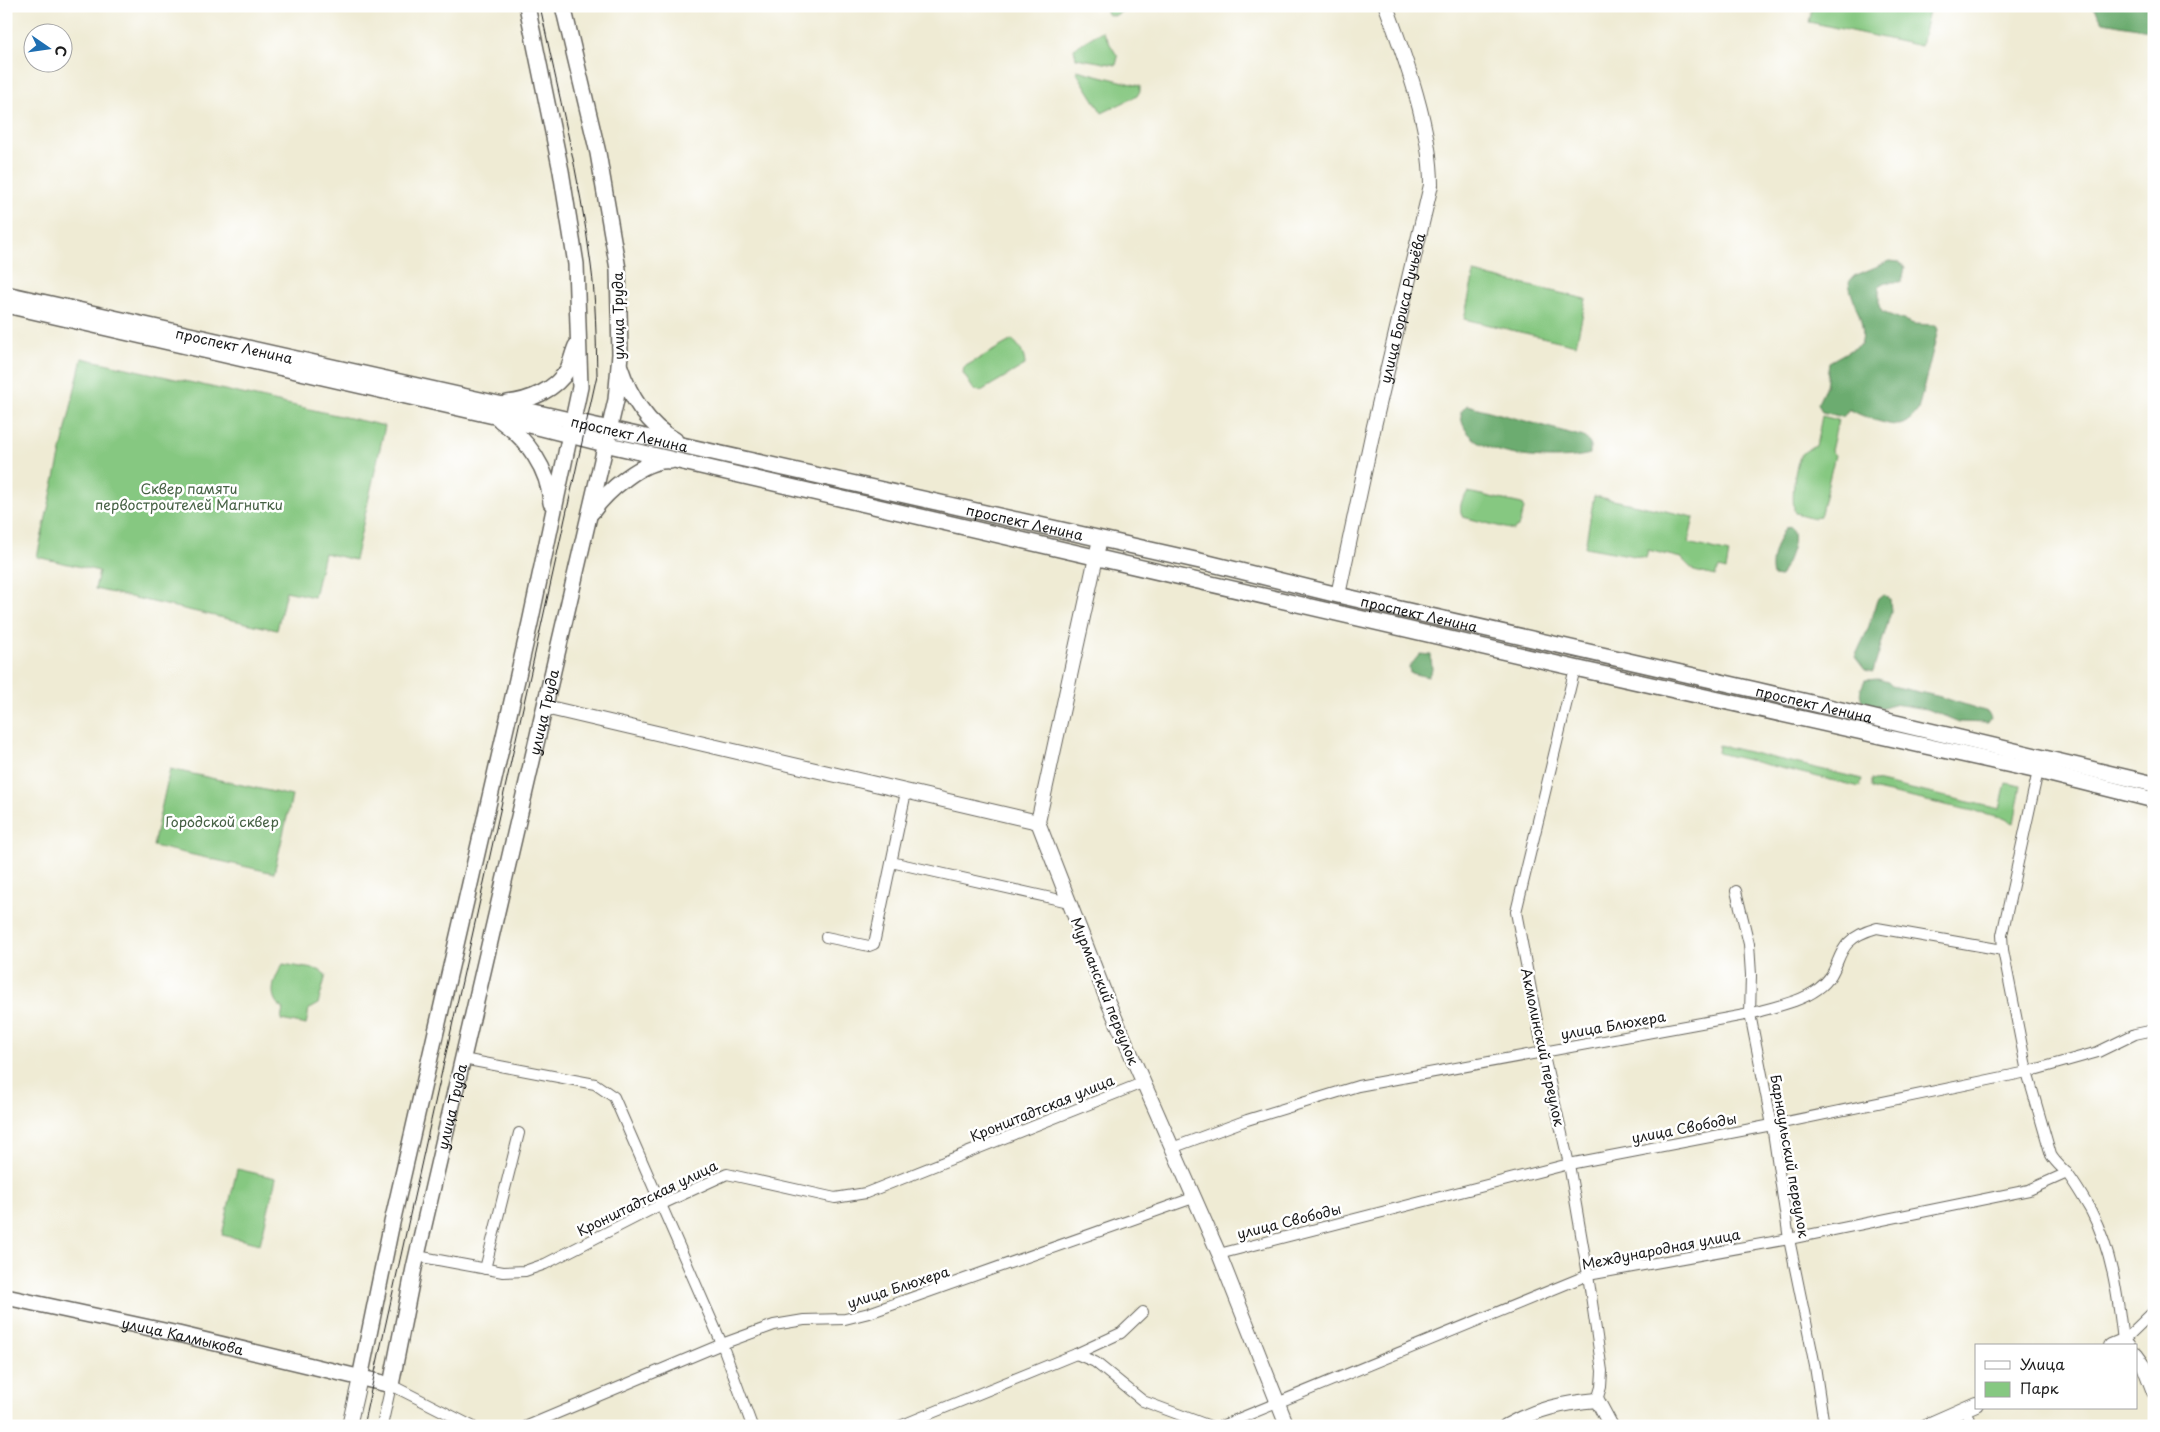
<svg xmlns="http://www.w3.org/2000/svg" width="2160" height="1432" font-family="'Playpen Sans',sans-serif">
	<rect width="100%" height="100%" fill="#fff"/>
	<filter id="ink" filterUnits="userSpaceOnUse"><feTurbulence type="fractalNoise" baseFrequency=".02" numOctaves="2"/><feDisplacementMap in="SourceGraphic" scale="10" xChannelSelector="R" yChannelSelector="G"/><feConvolveMatrix kernelMatrix="1 2 1 2 8 2 1 2 1" color-interpolation-filters="sRGB"/></filter>
	<filter id="wash" filterUnits="userSpaceOnUse"><feTurbulence type="fractalNoise" baseFrequency=".0096" numOctaves="4" result="noise"/><feDisplacementMap in="SourceGraphic" scale="20" xChannelSelector="R" yChannelSelector="G"/><feGaussianBlur stdDeviation="1.12" result="paint"/><feColorMatrix in="noise" values="0 0 0 0 0 0 0 0 0 0 0 0 0 0 0 0 0 1.4 0 .05"/><feComposite in="paint" operator="in"/></filter>
	<g filter="url(#wash)">
		<rect width="100%" height="100%" fill="#efebd4"/>
		<g fill="#86c881" stroke="#51724e">
			<path d="M1104,6H1131L1114,16L1107,14Z"/>
			<path d="M1813,6H1930L1921,46L1809,22Z"/>
			<path d="M1102,31L1118,57L1116,65L1076,58L1074,48Z"/>
			<path d="M1077,70L1140,86V91L1137,96L1102,113L1077,73Z"/>
			<path d="M1474,273L1586,299L1576,345L1464,319Z"/>
			<path d="M1012,340C1019,344 1025,356 1025,365L981,391L974,390L963,373L964,367Z"/>
			<path d="M82,358L385,426L355,560L324,553L314,597L286,591L277,630L95,589L99,571L37,557Z"/>
			<path d="M1822,416L1838,420L1831,451L1835,455L1821,513L1819,517L1814,518L1795,513C1791,502 1794,463 1802,454C1806,450 1811,448 1816,446Z"/>
			<path d="M1468,492L1522,504L1524,509L1518,527L1513,530L1463,517C1458,510 1461,498 1468,492Z"/>
			<path d="M1594,496L1694,517L1688,543L1729,553L1726,570L1719,568L1715,576L1694,571L1681,558L1648,550L1646,558L1585,547Z"/>
			<path d="M1719,745L1862,779L1860,787L1718,753Z"/>
			<path d="M170,769L292,796L274,873L153,846Z"/>
			<path d="M1871,780L2000,809L2006,783L2021,786L2014,823L2001,817L1876,790L1871,788Z"/>
			<path d="M283,964L319,970L326,975L318,1004L309,1009L306,1025L281,1020L283,1009C266,997 274,979 283,964Z"/>
			<path d="M237,1169L276,1178L260,1244L222,1235Z"/>
		</g>
		<g fill="#6cac6f" stroke="#446446">
			<path d="M2093,6H2154V31L2103,22Z"/>
			<path d="M1890,261L1899,262L1905,267L1902,282H1886L1879,286V306L1882,312L1914,324L1936,325L1938,330L1918,410C1914,416 1907,424 1899,425C1888,426 1858,415 1849,409L1843,417L1822,412L1818,403L1826,386L1829,362L1861,344C1868,324 1851,302 1849,282L1854,276Z"/>
			<path d="M1467,405L1584,437L1590,444V454C1558,463 1459,460 1461,412Z"/>
			<path d="M1790,527C1800,540 1786,564 1780,577L1773,576C1769,560 1777,542 1785,528Z"/>
			<path d="M1883,595L1890,599L1891,612L1873,672L1865,670L1855,657L1868,629L1877,600Z"/>
			<path d="M1420,654L1431,655L1432,669L1428,677L1410,673L1409,667Z"/>
			<path d="M1878,679L1888,682L1892,686L1941,697L1988,712L1991,718L1988,723L1959,722L1927,709L1893,704L1881,708L1866,706C1858,696 1859,692 1865,680Z"/>
		</g>
	</g>
	<g filter="url(#ink)">
		<g fill="none" stroke-linecap="round" stroke-linejoin="round">
			<g stroke="#66645c" stroke-width="12">
				<g id="minor">
					<path d="M1575,668L1516,912L1543,1052L1569,1164L1588,1275L1602,1371L1601,1387L1597,1400"/>
					<path d="M2038,771L2002,935L2003,950L2027,1072L2051,1155C2055,1162 2060,1166 2066,1172C2075,1183 2084,1199 2091,1211C2112,1251 2118,1297 2123,1341"/>
					<path d="M891,862L1069,902"/>
					<path d="M1736,891L1749,944L1751,975L1750,1014L1772,1125L1789,1239L1815,1366L1824,1426"/>
					<path d="M826,937L869,946L874,944L906,792"/>
					<path d="M463,1059L595,1084L614,1097L722,1344L752,1426"/>
					<path d="M1172,1148L1247,1120L1358,1086L1750,1014C1772,1007 1799,1003 1818,989C1848,967 1827,942 1877,928L2003,950"/>
					<path d="M1219,1254L1569,1164L1772,1125L2027,1072L2098,1052L2135,1034L2154,1030"/>
					<path d="M417,1256L503,1272L525,1271L545,1264L660,1205L727,1174L835,1198L866,1193L1142,1083"/>
					<path d="M485,1269L519,1133"/>
					<path d="M2123,1341L2154,1311"/>
					<path d="M1076,1354L1095,1362L1143,1401L1210,1426"/>
					<path d="M1965,1408L1971,1426"/>
					<path d="M382,1426L391,1385L472,1426"/>
					<path d="M527,1426L722,1344L774,1325L804,1320L845,1319L869,1313L1193,1198"/>
					<path d="M900,1426L1076,1354L1121,1333L1143,1312"/>
					<path d="M1221,1426L1588,1275L1789,1239L2029,1190L2067,1173"/>
				</g>
			</g>
			<g stroke="#66645c" stroke-width="16">
				<g id="tertiary">
					<path d="M1100,539L1038,822L1108,1002L1219,1254L1287,1426"/>
					<path id="s1" d="M1338,595L1374,426L1431,185C1431,128 1406,60 1386,6"/>
					<path d="M545,707L1038,822"/>
					<path d="M2111,1346L2123,1341L2128,1346"/>
					<path d="M2136,1355L2144,1366L2154,1392"/>
					<path d="M349,1426L360,1378"/>
					<path d="M1506,1426C1536,1409 1563,1403 1597,1400L1611,1426"/>
					<path d="M1926,1426L1976,1404"/>
				</g>
			</g>
			<g stroke="#66645c" stroke-width="18">
				<g id="secondary">
					<path id="s2" d="M6,294L1200,561L1338,595L1756,690L2154,784"/>
					<path d="M6,305L494,416L605,444L1575,668L2038,771L2154,800"/>
					<path d="M620,367C629,395 648,426 675,440"/>
					<path d="M507,403C529,401 556,390 568,369C571,362 573,353 576,346"/>
					<path d="M500,420C527,439 549,469 551,503"/>
					<path d="M592,512C606,492 644,458 670,461"/>
					<path id="s3" d="M6,1297L178,1334L391,1385L414,1268L616,400L620,354L618,269L598,153L563,6"/>
					<path d="M360,1378L391,1227L530,623L580,387L576,264L561,171L527,6"/>
				</g>
			</g>
			<use href="#minor" stroke="#fff" stroke-width="10"/>
			<use href="#tertiary" stroke="#fff" stroke-width="14"/>
			<use href="#secondary" stroke="#fff" stroke-width="15"/>
			<path stroke="#1c1c1c" stroke-width="1" d="M363,1426L597,375C596,338 596,301 591,265C580,178 558,92 540,6"/>
		</g>
	</g>
	<g text-anchor="middle" dominant-baseline="central" stroke-width="5" stroke-linejoin="round" paint-order="stroke">
		<g font-size="14" fill="#1c1c1c" stroke="#fff">
			<text stroke="none"><textPath href="#s1" startOffset="294">улица Бориса Ручьёва</textPath></text>
			<text transform="translate(618 316) rotate(-91)">улица Труда</text>
			<text stroke="none"><textPath href="#s2" startOffset="234">проспект Ленина</textPath></text>
			<text stroke="none"><textPath href="#s2" startOffset="639">проспект Ленина</textPath></text>
			<text stroke="none"><textPath href="#s2" startOffset="1044">проспект Ленина</textPath></text>
			<text stroke="none"><textPath href="#s2" startOffset="1449">проспект Ленина</textPath></text>
			<text stroke="none"><textPath href="#s2" startOffset="1854">проспект Ленина</textPath></text>
			<text stroke="none"><textPath href="#s3" startOffset="1085">улица Труда</textPath></text>
			<text transform="translate(1105 991) rotate(68)">Мурманский переулок</text>
			<text transform="translate(1613 1025) rotate(-10)">улица Блюхера</text>
			<text transform="translate(1543 1047) rotate(78)">Акмолинский переулок</text>
			<text stroke="none"><textPath href="#s3" startOffset="680">улица Труда</textPath></text>
			<text transform="translate(1042 1108) rotate(-22)">Кронштадтская улица</text>
			<text transform="translate(1684 1128) rotate(-11)">улица Свободы</text>
			<text transform="translate(1790 1156) rotate(80)">Барнаульский переулок</text>
			<text transform="translate(647 1198) rotate(-26)">Кронштадтская улица</text>
			<text transform="translate(1289 1221) rotate(-14)">улица Свободы</text>
			<text transform="translate(1661 1249) rotate(-11)">Международная улица</text>
			<text transform="translate(898 1287) rotate(-18)">улица Блюхера</text>
			<text stroke="none"><textPath href="#s3" startOffset="181">улица Калмыкова</textPath></text>
		</g>
		<g font-size="14" fill="#466144" stroke="#fff">
			<text x="189" y="488">Сквер памяти<tspan x="189" dy="16">первостроителей Магнитки</tspan></text>
			<text x="222" y="821">Городской сквер</text>
		</g>
	</g>
	<rect width="2160" height="1432" fill="none" stroke="#fff" stroke-width="25"/>
	<rect x="1975" y="1344" width="162" height="65" fill="#ffffff" stroke="#a4a4a4"/>
	<rect x="1985" y="1361" width="25" height="8" fill="#ffffff" stroke="#a4a4a4"/>
	<text x="2020" y="1370" font-size="15" fill="#1c1c1c">Улица</text>
	<rect x="1985" y="1382" width="25" height="15" fill="#86c881" stroke="#a4a4a4"/>
	<text x="2020" y="1394" font-size="15" fill="#1c1c1c">Парк</text>
	<g transform="translate(48 48) rotate(103)"><circle r="24" fill="#ffffff" stroke="#a4a4a4"/>
	<path d="M0-4L9 19L0 12L-9 19Z" fill="#1f6fb2"/>
	<text y="-8" font-size="14" font-weight="bold" text-anchor="middle" fill="#1c1c1c">С</text>
	</g>
</svg>
